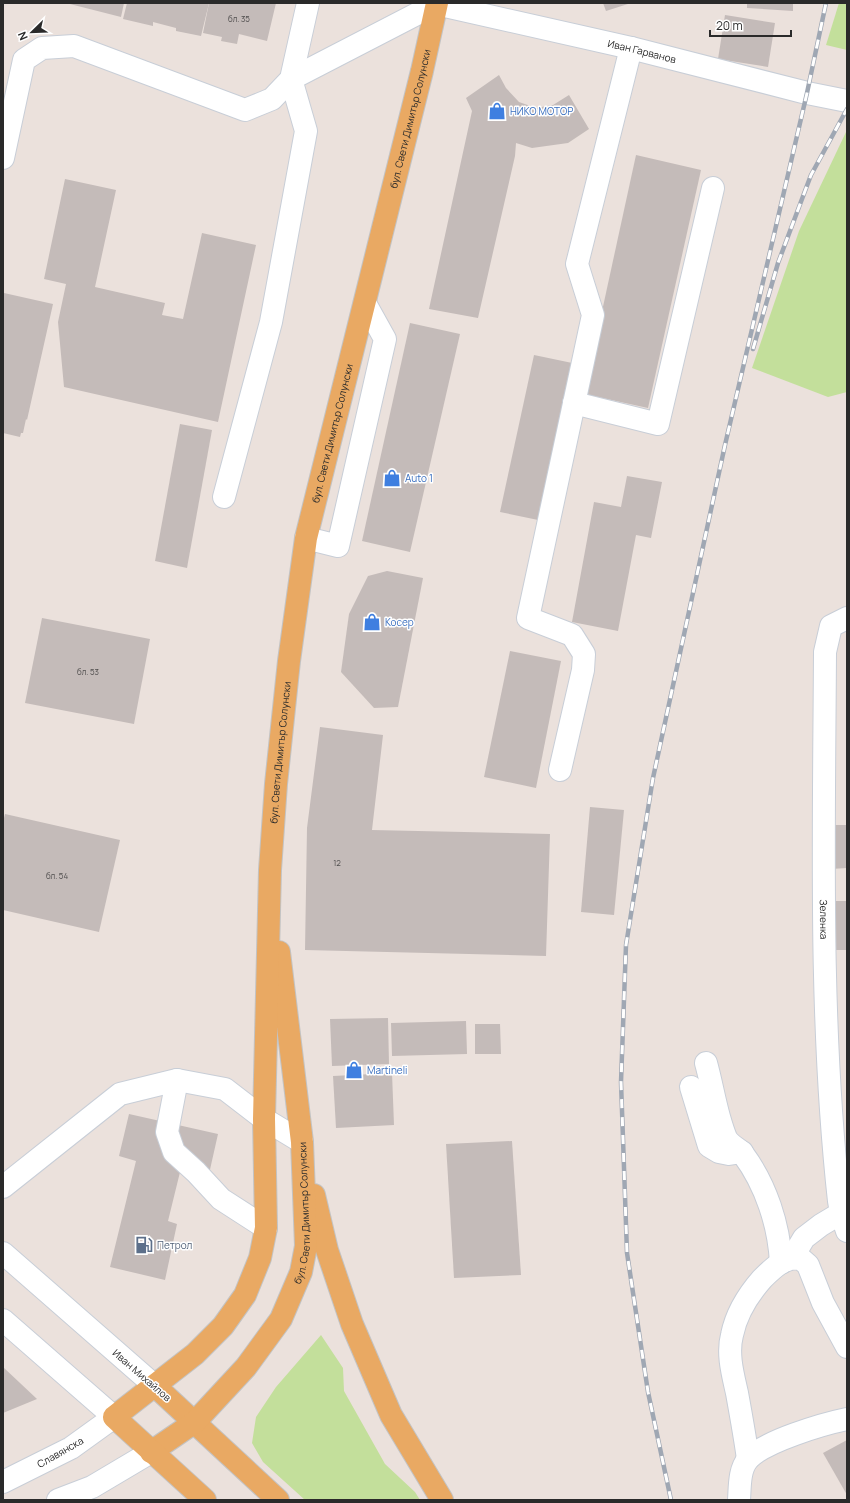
<svg xmlns="http://www.w3.org/2000/svg" width="850" height="1503" font-family="Manrope,sans-serif">
	<rect width="100%" height="100%" fill="#ebe1dc"/>
	<g fill="#c3df9b">
		<path d="M839,3H847V50L826,45Z"/>
		<path d="M846,132L847,133V392L828,397L752,368L799,231Z"/>
		<path d="M321,1335L343,1368L344,1391L385,1464L415,1492L420,1500H305L263,1462L252,1443L256,1417L276,1387Z"/>
	</g>
	<g fill="#c4bbb9">
		<path d="M66,3H124L121,17Z"/>
		<path d="M127,3H209L201,36L176,31V28L153,22V26L123,19Z"/>
		<path d="M209,3H276L267,41L239,34L237,44L221,41L222,37L203,33Z"/>
		<path d="M603,3H631L606,11Z"/>
		<path d="M747,3H793V11L747,8Z"/>
		<path d="M725,15L775,23L768,67L718,59Z"/>
		<path d="M499,75L506,88L519,102L536,108L553,105L569,95L589,129L568,143L532,148L516,143L515,156L478,318L429,309L472,111L466,98Z"/>
		<path d="M636,155L701,170L648,408L584,394Z"/>
		<path d="M65,179L116,190L95,287L165,303L162,315L183,319L202,233L256,245L218,422L64,387L58,322L66,284L44,279Z"/>
		<path d="M4,293L53,304L27,420L26,419L23,433H21L20,437L3,433Z"/>
		<path d="M410,323L460,334L410,552L362,541Z"/>
		<path d="M534,355L577,364L543,521L500,512Z"/>
		<path d="M180,424L212,430L187,568L155,561Z"/>
		<path d="M627,476L662,482L651,538L636,535L618,631L572,622L594,502L621,507Z"/>
		<path d="M387,571L423,578L398,707L374,708L341,672L349,614L368,576Z"/>
		<path d="M42,618L150,639L134,724L25,703Z"/>
		<path d="M510,651L561,661L536,788L484,777Z"/>
		<path d="M320,727L383,735L372,830L550,834L546,956L305,950L307,828Z"/>
		<path d="M590,807L624,810L614,915L581,912Z"/>
		<path d="M5,814L120,840L99,932L3,910V822Z"/>
		<path d="M829,825H847V868L831,869Z"/>
		<path d="M832,901H847V950H831Z"/>
		<path d="M388,1018L389,1064L332,1066L330,1019Z"/>
		<path d="M466,1021L467,1054L392,1056L391,1023Z"/>
		<path d="M475,1024H500L501,1054H475Z"/>
		<path d="M392,1073L394,1125L336,1128L333,1076Z"/>
		<path d="M129,1114L218,1134L209,1174L181,1168L168,1221L177,1224L165,1280L110,1267L136,1161L119,1156Z"/>
		<path d="M512,1141L521,1275L454,1278L446,1144Z"/>
		<path d="M3,1367L37,1399L3,1413Z"/>
		<path d="M847,1440V1495L823,1453Z"/>
	</g>
	<g fill="none" stroke-linecap="round" stroke-linejoin="round">
		<g stroke="#c8ced7" stroke-width="24">
			<g id="minor">
				<path d="M3,158L24,60L42,48L74,46L245,110L272,99L291,79L308,3"/>
				<path d="M574,403L658,424L713,188"/>
				<path id="s1" d="M224,497L271,322L306,131L291,79L436,4L631,48L807,93L847,101"/>
				<path d="M306,538L338,546L385,339L365,303"/>
				<path id="s2" d="M847,618L831,626L825,652C824,835 819,1019 839,1201L841,1213L847,1231"/>
				<path d="M560,770L583,670L584,654L572,635L528,618L593,315L577,264L631,48"/>
				<path d="M706,1063C711,1081 714,1099 719,1117C721,1124 723,1131 726,1138C730,1146 739,1148 743,1154C766,1185 779,1225 781,1263"/>
				<path d="M177,1080L167,1132L174,1152L196,1172L221,1199L266,1228"/>
				<path d="M691,1087L709,1146L719,1152L729,1154L742,1152"/>
				<path d="M3,1187L120,1094L177,1080L225,1089L264,1119L302,1142"/>
				<path d="M3,1253L155,1386"/>
				<path d="M792,1258L804,1238L821,1225L841,1213"/>
				<path d="M3,1320L114,1417L71,1448L3,1482"/>
				<path d="M748,1459C745,1437 741,1415 737,1393C733,1375 727,1354 732,1335C736,1315 748,1295 762,1279C773,1268 784,1257 800,1258L808,1265L823,1303L847,1347"/>
				<path d="M58,1500L92,1487L151,1452"/>
				<path d="M739,1500C740,1486 739,1470 748,1459C765,1441 823,1424 847,1419"/>
			</g>
		</g>
		<g stroke="#c3c3c3" stroke-width="24">
			<g id="major">
				<path d="M314,1195L327,1250L352,1324L391,1415L442,1500"/>
				<path d="M155,1386L278,1500"/>
				<path id="s3" d="M151,1452L195,1422L246,1367L281,1319L301,1272L306,1246L302,1142L279,952"/>
				<path id="s4" d="M205,1500L114,1417L195,1354L223,1326L245,1295L260,1258L266,1228L264,1119L270,870L276,784L289,661L306,538L422,71L437,3"/>
			</g>
		</g>
		<use href="#minor" stroke="#fff" stroke-width="22"/>
		<use href="#major" stroke="#e9a963" stroke-width="22"/>
		<g stroke="#9fa7b3" stroke-width="4.5">
			<g id="rail">
				<path d="M753,349L778,263L811,175L847,109"/>
				<path d="M671,1500L648,1392L627,1253L621,1082L626,945L653,778L725,445L807,93L826,3"/>
			</g>
		</g>
		<use href="#rail" stroke="#fff" stroke-width="3" stroke-dasharray="9" stroke-linecap="butt"/>
	</g>
	<defs>
		<g id="shop-bare" transform="scale(1.38)"><path d="M-5-2.5h2.3a2.7 3.5 0 0 1 5.4 0H5L5.5 6h-11ZM-1.5-2.5h3a1.5 2.3 0 0 0-3 0Z" fill="#3f7fe0" stroke="#fff" stroke-width="2.5" paint-order="stroke"/></g>
		<g id="fuel-bare" transform="scale(1.38)"><path d="M-5.5-6h7V0h2V4h1.3V-2.5L3-4.5l.8-.8L6-3V5H2.5V1h-1V6h-7ZM-4.2-4.7v3.2H.2V-4.7Z" fill="#5c6f8a" stroke="#fff" stroke-width="2.5" paint-order="stroke"/></g>
	</defs>
	<g fill-rule="evenodd">
		<use href="#shop-bare" x="497" y="111"/>
		<use href="#shop-bare" x="392" y="478"/>
		<use href="#shop-bare" x="372" y="622"/>
		<use href="#shop-bare" x="354" y="1070"/>
		<use href="#fuel-bare" x="144" y="1245"/>
	</g>
	<g text-anchor="middle" dominant-baseline="central" stroke-width="3" stroke-linejoin="round" paint-order="stroke">
		<g font-size="8" fill="#504e4e">
			<text x="239" y="18">бл. 35</text>
			<text x="88" y="671">бл. 53</text>
			<text x="337" y="862">12</text>
			<text x="57" y="875">бл. 54</text>
		</g>
		<g font-size="10" fill="#2a2a2a" stroke="#fff">
			<text stroke="none"><textPath href="#s1" startOffset="804">Иван Гарванов</textPath></text>
			<text stroke="none"><textPath href="#s4" startOffset="1498">бул. Свети Димитър Солунски</textPath></text>
			<text stroke="none"><textPath href="#s4" startOffset="1174">бул. Свети Димитър Солунски</textPath></text>
			<text stroke="none"><textPath href="#s4" startOffset="850">бул. Свети Димитър Солунски</textPath></text>
			<text stroke="none"><textPath href="#s2" startOffset="312">Зеленка</textPath></text>
			<text stroke="none"><textPath href="#s3" startOffset="298">бул. Свети Димитър Солунски</textPath></text>
			<text transform="translate(142 1375) rotate(41)">Иван Михайлов</text>
			<text transform="translate(60 1452) rotate(-30)">Славянска</text>
		</g>
		<g font-size="10" fill="#366cbe" stroke="#fff" text-anchor="start">
			<text x="510" y="111">НИКО МОТОР</text>
			<text x="405" y="478">Auto 1</text>
			<text x="385" y="622">Косер</text>
			<text x="367" y="1070">Martineli</text>
		</g>
		<g font-size="10" fill="#4e5e75" stroke="#fff" text-anchor="start">
			<text x="157" y="1245">Петрол</text>
		</g>
	</g>
	<rect width="850" height="1503" fill="none" stroke="#2a2a2a" stroke-width="8"/>
	<g transform="translate(32 32) rotate(247)" stroke="#ffffff" stroke-width="3" paint-order="stroke">
	<path d="M0-3L7 15L0 10L-7 15Z" fill="#2a2a2a"/>
	<text y="-6" font-size="11" font-weight="bold" text-anchor="middle" fill="#2a2a2a">N</text>
	</g>
	<path d="M710 30v6h81v-6" fill="none" stroke="#2a2a2a" stroke-width="2"/>
	<text x="716" y="30" font-size="12" fill="#2a2a2a" stroke="#ffffff" stroke-width="3" paint-order="stroke">20 m</text>
</svg>
